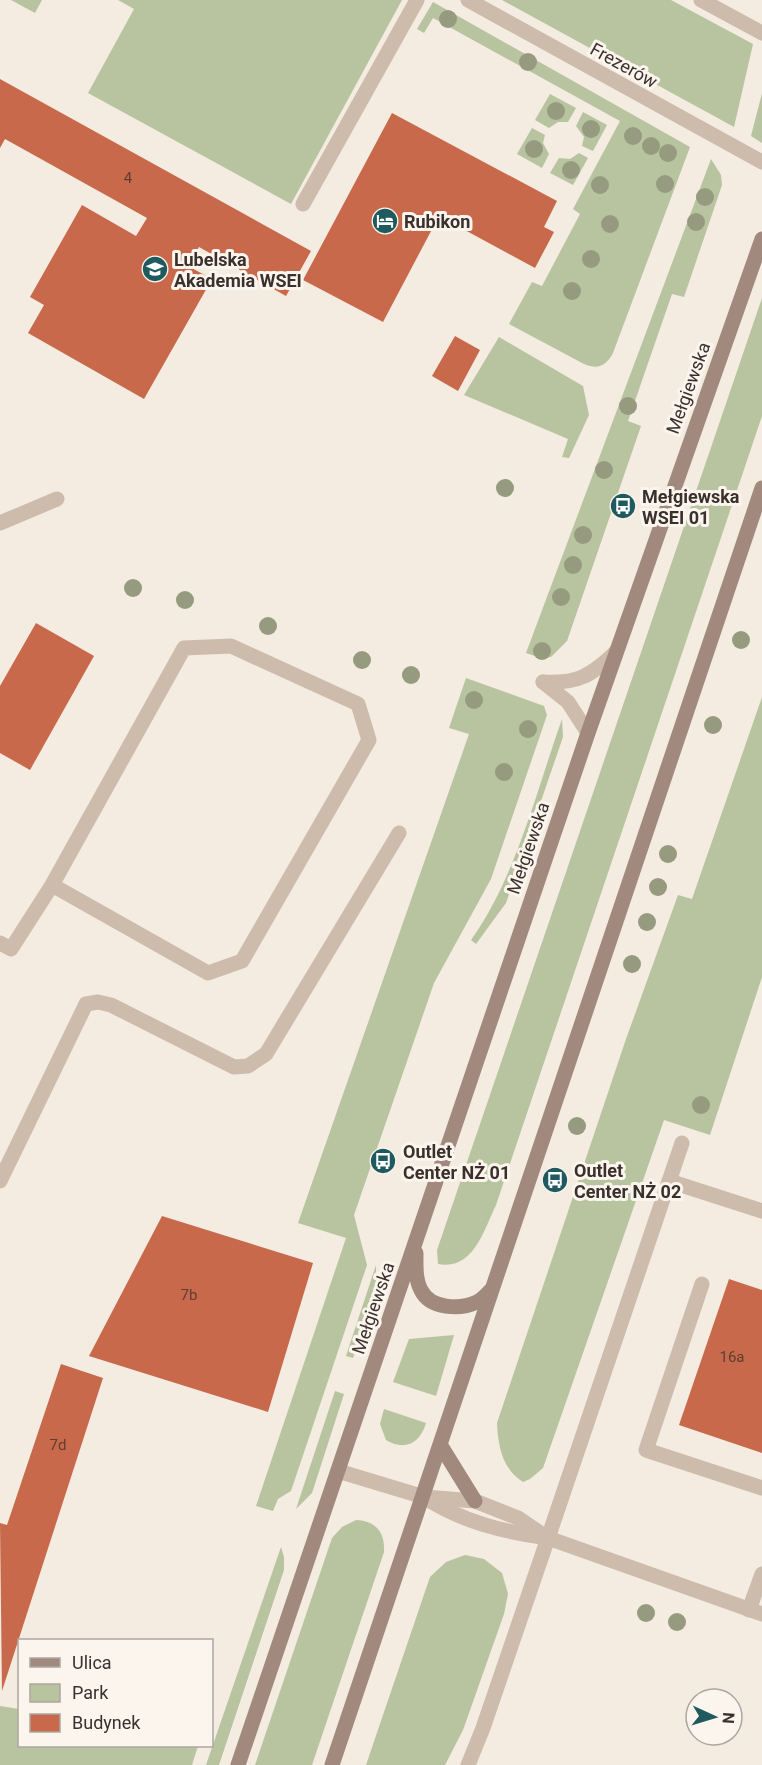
<svg xmlns="http://www.w3.org/2000/svg" width="762" height="1765" font-family="Roboto,sans-serif">
	<rect width="100%" height="100%" fill="#f4ebe1"/>
	<g fill="#b8c4a0">
		<path d="M11,0H42L35,13Z"/>
		<path d="M118,0H402L291,204L88,93L134,9Z"/>
		<path d="M502,0H671L753,44L734,127Z"/>
		<path d="M433,2L690,147L613,353C606,366 598,370 584,364L509,324L532,282L542,286L580,214L573,209L620,121L433,18L424,33L417,29Z"/>
		<path d="M762,93V143L751,136Z"/>
		<path d="M550,94L576,108L568,122H558L549,128L535,120Z"/>
		<path d="M583,112L607,125L593,151L582,146L584,137L576,126Z"/>
		<path d="M532,128L545,135L543,143L549,154L542,168L517,154Z"/>
		<path d="M579,153L588,158L573,185L550,173L559,158L570,159Z"/>
		<path d="M711,159L721,175L722,185L684,297L672,294L628,421L641,426L567,641L551,657L541,658L526,653Z"/>
		<path d="M762,298V416L496,1205C484,1230 473,1271 438,1264L437,1250Z"/>
		<path d="M499,337L583,386L589,415L569,458L562,457L568,439L464,395Z"/>
		<path d="M466,678L544,706L547,715L491,879L434,983L354,1215L367,1265L291,1491L278,1499L273,1511L256,1506L346,1238L298,1223L469,734L449,728Z"/>
		<path d="M762,697V977L710,1135L664,1120L543,1468L530,1479L523,1482C502,1469 498,1445 497,1423L626,1039L678,895L692,899Z"/>
		<path d="M562,719L563,737L506,903L476,944L471,940C516,877 536,792 562,719Z"/>
		<path d="M376,1265V1288L353,1358L346,1356Z"/>
		<path d="M454,1335L436,1396L393,1382L409,1339Z"/>
		<path d="M335,1391L344,1394L312,1493L296,1509Z"/>
		<path d="M384,1409L426,1423C420,1444 404,1451 386,1440L380,1424Z"/>
		<path d="M356,1520C376,1521 385,1532 384,1552L312,1765H255L332,1538L342,1527Z"/>
		<path d="M281,1547L284,1557V1570L219,1765H206Z"/>
		<path d="M465,1555L484,1559L502,1573L508,1594L504,1614L463,1730L445,1765H366L430,1577L446,1562Z"/>
		<path d="M0,1706L19,1709L20,1746H198L192,1765H0Z"/>
	</g>
	<g fill="#c8694b">
		<path d="M0,79L311,251L286,296L199,247L188,266L212,279L144,399L28,333L44,305L30,297L82,205L136,236L147,218L5,139L0,148Z"/>
		<path d="M392,113L557,201L544,227L554,232L535,268L439,216L383,322L303,280Z"/>
		<path d="M455,336L480,350L458,391L432,376Z"/>
		<path d="M36,623L94,656L30,770L0,753V686Z"/>
		<path d="M162,1216L313,1263L268,1412L89,1356Z"/>
		<path d="M729,1279L762,1290V1453L679,1425Z"/>
		<path d="M61,1364L103,1378L2,1691L0,1523L7,1525Z"/>
	</g>
	<g fill="none" stroke-linecap="round" stroke-linejoin="round">
		<g stroke="#cdbbac" stroke-width="15">
			<path d="M303,204L417,0"/>
			<path d="M0,523L57,499"/>
			<path d="M0,943L11,949L52,885L184,648L231,646L358,704L369,740L242,961L208,973L52,885"/>
			<path d="M0,1181L86,1004L98,1002L111,1005L234,1067L248,1066L266,1054L399,833"/>
			<path d="M669,1181L762,1211"/>
			<path d="M702,1284L646,1450L762,1488"/>
			<path d="M548,1538L682,1143"/>
			<path d="M749,1610L762,1574"/>
		</g>
		<g stroke="#cdbbac" stroke-width="15">
			<path d="M468,0L762,162"/>
			<path d="M701,0L762,33"/>
			<path d="M543,682C577,684 591,676 616,652"/>
			<path d="M543,682L568,702L588,733"/>
			<path d="M338,1471L424,1497L475,1501L518,1518L543,1535"/>
			<path d="M424,1497C462,1522 504,1532 548,1538L762,1614"/>
			<path d="M468,1765L483,1728L548,1538"/>
		</g>
		<g stroke="#a18a7d" stroke-width="15">
			<path d="M416,1253C416,1265 415,1279 421,1290C430,1309 460,1310 477,1302C482,1300 487,1294 491,1290"/>
			<path d="M441,1446L475,1501"/>
			<path d="M238,1765L588,733L762,239"/>
			<path d="M332,1765L762,488"/>
		</g>
	</g>
	<g fill="#969b7f">
		<circle cx="448" cy="19" r="9"/>
		<circle cx="528" cy="62" r="9"/>
		<circle cx="556" cy="111" r="9"/>
		<circle cx="591" cy="129" r="9"/>
		<circle cx="633" cy="136" r="9"/>
		<circle cx="651" cy="146" r="9"/>
		<circle cx="534" cy="149" r="9"/>
		<circle cx="668" cy="153" r="9"/>
		<circle cx="571" cy="170" r="9"/>
		<circle cx="665" cy="184" r="9"/>
		<circle cx="600" cy="185" r="9"/>
		<circle cx="705" cy="197" r="9"/>
		<circle cx="696" cy="222" r="9"/>
		<circle cx="610" cy="224" r="9"/>
		<circle cx="591" cy="259" r="9"/>
		<circle cx="572" cy="291" r="9"/>
		<circle cx="628" cy="406" r="9"/>
		<circle cx="604" cy="470" r="9"/>
		<circle cx="505" cy="488" r="9"/>
		<circle cx="583" cy="535" r="9"/>
		<circle cx="573" cy="565" r="9"/>
		<circle cx="133" cy="588" r="9"/>
		<circle cx="561" cy="597" r="9"/>
		<circle cx="185" cy="600" r="9"/>
		<circle cx="268" cy="626" r="9"/>
		<circle cx="741" cy="640" r="9"/>
		<circle cx="542" cy="651" r="9"/>
		<circle cx="362" cy="660" r="9"/>
		<circle cx="411" cy="675" r="9"/>
		<circle cx="474" cy="700" r="9"/>
		<circle cx="713" cy="725" r="9"/>
		<circle cx="528" cy="729" r="9"/>
		<circle cx="504" cy="772" r="9"/>
		<circle cx="668" cy="854" r="9"/>
		<circle cx="658" cy="887" r="9"/>
		<circle cx="647" cy="922" r="9"/>
		<circle cx="632" cy="964" r="9"/>
		<circle cx="701" cy="1105" r="9"/>
		<circle cx="577" cy="1126" r="9"/>
		<circle cx="646" cy="1613" r="9"/>
		<circle cx="677" cy="1622" r="9"/>
	</g>
	<defs>
		<g id="hotel-disc" transform="scale(1.35)"><circle r="9.5" fill="#1f5a5e" stroke="#fbf5ee"/><path d="M-6-4.5h1.5V1H6V5H4.5V3h-9V5H-6ZM-4 0a1.8 1.8 0 1 1 3.6 0ZM.5 0V-2.5h3Q6-2.5 6 0Z" fill="#fff"/></g>
		<g id="university-disc" transform="scale(1.35)"><circle r="9.5" fill="#1f5a5e" stroke="#fbf5ee"/><path d="M0-5L7-2L0 1L-7-2ZM-4 1L0 2.5L4 1V4Q0 6-4 4Z" fill="#fff"/></g>
		<g id="bus-disc" transform="scale(1.35)"><circle r="9.5" fill="#1f5a5e" stroke="#fbf5ee"/><path d="M-5-6H5V4H4V6H2V4H-2V6H-4V4H-5ZM-3.5-4V0h7V-4ZM-3.5 1.2v1.5H-2V1.2ZM2 1.2v1.5H3.5V1.2Z" fill="#fff"/></g>
	</defs>
	<g fill-rule="evenodd">
		<use href="#hotel-disc" x="385" y="221"/>
		<use href="#university-disc" x="155" y="269"/>
		<use href="#bus-disc" x="623" y="506"/>
		<use href="#bus-disc" x="383" y="1161"/>
		<use href="#bus-disc" x="555" y="1180"/>
	</g>
	<g text-anchor="middle" dominant-baseline="central" stroke-width="6" stroke-linejoin="round" paint-order="stroke">
		<g font-size="15" fill="#5e3e33">
			<text x="128" y="178">4</text>
			<text x="189" y="1295">7b</text>
			<text x="732" y="1357">16a</text>
			<text x="58" y="1445">7d</text>
		</g>
		<g font-size="18" fill="#3b302b" stroke="#fbf5ee">
			<text transform="translate(624 65) rotate(29)">Frezerów</text>
			<text transform="translate(688 388) rotate(-70)">Mełgiewska</text>
			<text transform="translate(528 848) rotate(-71)">Mełgiewska</text>
			<text transform="translate(373 1308) rotate(-71)">Mełgiewska</text>
		</g>
		<g font-size="18" font-weight="bold" fill="#3b302b" stroke="#fbf5ee" text-anchor="start">
			<text x="404" y="221">Rubikon</text>
			<text x="174" y="259">Lubelska<tspan x="174" dy="21">Akademia WSEI</tspan></text>
			<text x="642" y="496">Mełgiewska<tspan x="642" dy="21">WSEI 01</tspan></text>
			<text x="403" y="1151">Outlet<tspan x="403" dy="21">Center NŻ 01</tspan></text>
			<text x="574" y="1170">Outlet<tspan x="574" dy="21">Center NŻ 02</tspan></text>
		</g>
	</g>
	<rect x="18" y="1639" width="195" height="108" fill="#fbf5ee" stroke="#aea6a0" stroke-width="1.5"/>
	<rect x="30" y="1658" width="30" height="9" fill="#a18a7d" stroke="#aea6a0" stroke-width="1.5"/>
	<text x="72" y="1669" font-size="18" fill="#3b302b">Ulica</text>
	<rect x="30" y="1684" width="30" height="18" fill="#b8c4a0" stroke="#aea6a0" stroke-width="1.5"/>
	<text x="72" y="1699" font-size="18" fill="#3b302b">Park</text>
	<rect x="30" y="1714" width="30" height="18" fill="#c8694b" stroke="#aea6a0" stroke-width="1.5"/>
	<text x="72" y="1729" font-size="18" fill="#3b302b">Budynek</text>
	<g transform="translate(714 1717) rotate(94)"><circle r="28" fill="#fbf5ee" stroke="#aea6a0" stroke-width="1.5"/>
	<path d="M0-4.5L10 22L0 15L-10 22Z" fill="#1f5a5e"/>
	<text y="-9" font-size="16" font-weight="bold" text-anchor="middle" fill="#3b302b">N</text>
	</g>
</svg>
